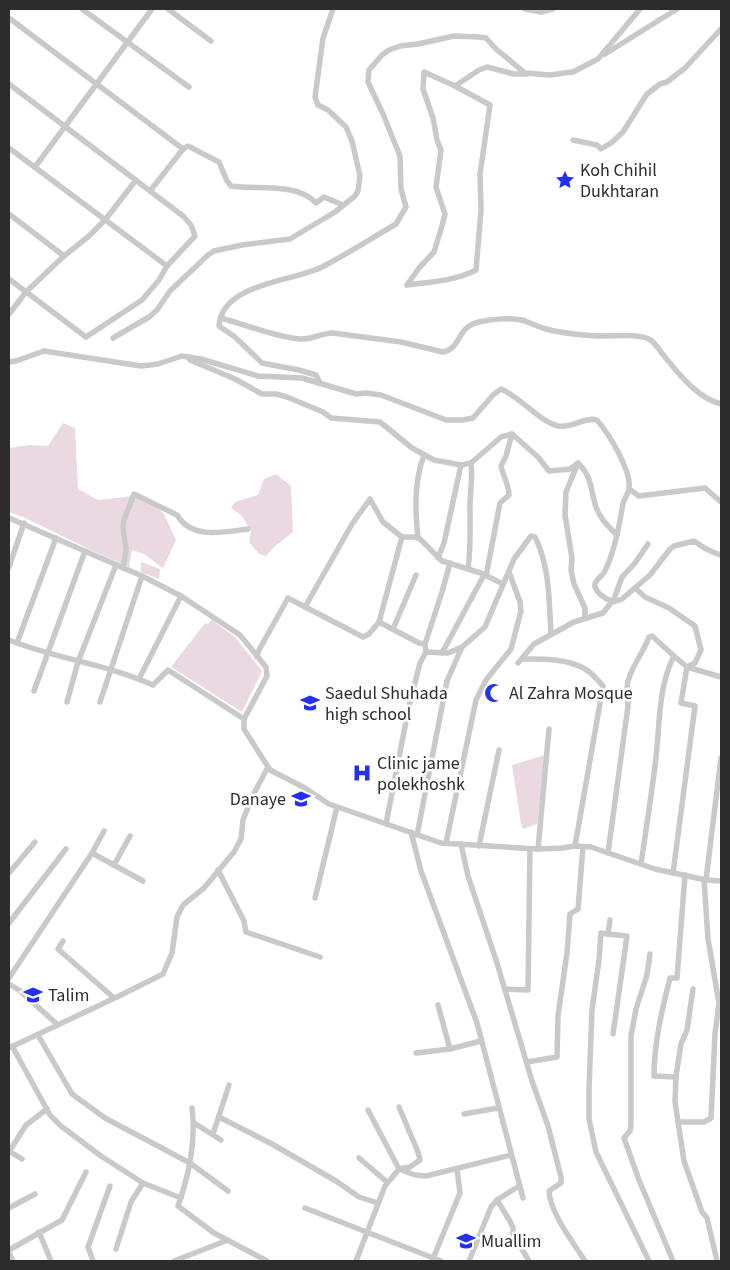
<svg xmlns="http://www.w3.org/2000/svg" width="730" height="1270" font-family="'Source Sans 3',sans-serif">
	<rect width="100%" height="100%" fill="#fff"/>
	<g fill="#ebd9e2">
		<path d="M63,423L75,428L78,489L98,500L133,496L157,507L164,514L176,540L163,568L144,554L132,550L129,567L95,552L23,517L9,512V448L29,445L48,446Z"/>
		<path d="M276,474L291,486L293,532L274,547L266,556L259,554L249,542L251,530L241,515L231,508L235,502L258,495L264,479Z"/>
		<path d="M141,562L160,569L159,579L141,572Z"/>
		<path d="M212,620L235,637L262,671L242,712L171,667L205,623L208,624Z"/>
		<path d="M545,755L537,824L523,829L521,824L512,765Z"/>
	</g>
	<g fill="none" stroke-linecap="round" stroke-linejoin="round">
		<g stroke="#c9c9c9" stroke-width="5.5">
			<path d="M82,9L189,87"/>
			<path d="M168,9L211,41"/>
			<path d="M525,9L541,12L553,9"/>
			<path d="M9,18L183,149"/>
			<path d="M605,54L677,9"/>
			<path d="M9,84L183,216L191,225L195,236L167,266L159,280L142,300L86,337L9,279"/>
			<path d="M573,140L597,145L601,149L611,143L623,132L647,94L660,84L667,82L685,68L721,29"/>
			<path d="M9,148L167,266"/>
			<path d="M35,167L152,9"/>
			<path d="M150,191L183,149L188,146L219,162L227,181L231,186C257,190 297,182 316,203L324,197L343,205"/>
			<path d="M9,214L64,256"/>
			<path d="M407,285L419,268L434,252L442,226L445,214L436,187L441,150L437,140L433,118L423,89L424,72L455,86L479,70L487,67L514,74H527"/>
			<path d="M407,285C430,282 455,281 476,270L481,210L480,174L490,105L455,86"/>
			<path d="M9,314L26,292L64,256L89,236L105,220L136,180"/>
			<path d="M220,318C245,324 274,337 299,339C312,340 321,333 333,333L401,342L443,352C462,348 456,327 479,322C492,319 512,317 525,321C532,324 539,327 546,329C561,333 587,336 603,336C616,336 642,333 652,341C658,347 663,355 669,362C682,378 700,399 721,404"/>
			<path d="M113,338L149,317L157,310L170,291L208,255L214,251L242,245L290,239L335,212L355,196L358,191L360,176L352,141L346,127L328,110L318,105L315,97L323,38L333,9"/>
			<path d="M188,357L190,360L235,379L262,394H276L287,397L323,412L331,418L380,422L412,448L434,460L461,465L471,463L501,437L512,434L538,457L549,471L570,469L578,463C593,478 590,489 596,507C600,519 608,526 617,535"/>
			<path d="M9,362L16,361L44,351L141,366L158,364L182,356L201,359L258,376L302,378L356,394L366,393L381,395L446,420H462L473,418L493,395L501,389C520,397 539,421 558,426C572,429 585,416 597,420C609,434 632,471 629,489C628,494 624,499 623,504C619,526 615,550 605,571C603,576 593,581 595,587C598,595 606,599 613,602L622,599L650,575L670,549L674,546L694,541C702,547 710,552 721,555"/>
			<path d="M320,383L316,375L299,370L262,363L235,337L219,326C222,283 292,282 322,267C347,254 372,238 396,224L406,207L401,189L400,156L383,114L368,82L369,70L382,55L389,50L400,46L418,44L454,36L479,37L486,38L496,49L525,73L550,75L564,73L573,72L598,59L640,9"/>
			<path d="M578,463L566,492L565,515L572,558L571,570L574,584L585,608V618"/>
			<path d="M629,489L639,496L705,488L721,502"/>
			<path d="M9,518L142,576L181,596L240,635L266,667L267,676L244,719V729L270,770L305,788L329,804L441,843L538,849L562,848L575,846L591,847L655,869L706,880L721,881"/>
			<path d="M418,538C415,510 414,482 424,455"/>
			<path d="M438,558L444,543L461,465"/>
			<path d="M9,567L24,523"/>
			<path d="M123,568L126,550L123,527L124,520L134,494L177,515C192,540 224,532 248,529"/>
			<path d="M468,569C471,547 470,527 470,506C470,491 473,478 471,463"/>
			<path d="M486,576L500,503L509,495C509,485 503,476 501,466L506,456L512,434"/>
			<path d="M635,588L645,597L669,608L695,626L701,650L695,663L687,667"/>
			<path d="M305,607L352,524L370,499L383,522L402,537H414L420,539L442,561L481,573L503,584"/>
			<path d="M379,622L402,537"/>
			<path d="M393,629L416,575"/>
			<path d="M9,640C56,659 107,664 153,685L168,670L244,719"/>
			<path d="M17,643L56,538"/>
			<path d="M425,644L442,592L450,563"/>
			<path d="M442,653L484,575"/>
			<path d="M257,657L259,650L288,598L363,637L369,634L379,622L419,643L425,644L426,652"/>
			<path d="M522,659C542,659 567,658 585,669C592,673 598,680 603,686L575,846"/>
			<path d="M518,663L534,644L574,622L603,613L614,599L622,577L635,563L648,544"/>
			<path d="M139,679L181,596"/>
			<path d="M34,691L85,551"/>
			<path d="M67,702L78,662L116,565"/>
			<path d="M100,702L142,576"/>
			<path d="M386,824L409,706L420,663L426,652L448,653L462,647L485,627L514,559L531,536L535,537C550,567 549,601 551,634"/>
			<path d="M411,832L421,871L477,1023L523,1198"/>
			<path d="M417,835L447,681L462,647"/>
			<path d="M446,843L476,700L486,680L511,649L521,611L520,602L509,572"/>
			<path d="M461,844L468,876L497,963L532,1081L548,1126L561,1177V1183L549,1191C550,1213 573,1242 585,1261"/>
			<path d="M479,846L499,750"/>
			<path d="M538,849L549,729"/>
			<path d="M92,853L143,881"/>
			<path d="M608,853L628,706C628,696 625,687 629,678C634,663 644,651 649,637L652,636L674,656"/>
			<path d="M641,864C646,829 652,793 656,757C660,723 658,687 674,656L687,667L721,677"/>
			<path d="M114,865L130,836"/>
			<path d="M218,870L244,921L246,932L320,957"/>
			<path d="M9,873L35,842"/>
			<path d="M673,873L695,706L681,703L687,667"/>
			<path d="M706,880L721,758"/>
			<path d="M315,898L337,807"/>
			<path d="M610,920L608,934L601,933L599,960L592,1010L589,1089V1119L596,1152L649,1261"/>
			<path d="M9,923L66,849"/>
			<path d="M608,934L627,936L613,1034"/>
			<path d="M63,941L58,949L114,998"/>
			<path d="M650,954L647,975L636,1009L631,1036V1126L630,1131L624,1138L639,1180L673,1261"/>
			<path d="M9,978L92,853L104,831"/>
			<path d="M9,984L19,990L58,1025"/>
			<path d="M505,989L528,990L530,849"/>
			<path d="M693,989L687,1030L681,1044L676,1076L675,1102L684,1161L702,1212L707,1218L717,1261"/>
			<path d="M438,1005L450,1049"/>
			<path d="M38,1035L72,1094L105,1118L190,1163L228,1191"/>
			<path d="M12,1046L50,1115L61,1126L101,1156L143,1183L181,1198"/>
			<path d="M9,1048L119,996L163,974L172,953L177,917L183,905L204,888L234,852L241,839L243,820L252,797L268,767"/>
			<path d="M416,1053L450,1049L481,1041"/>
			<path d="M527,1062L557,1057L558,1016L567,953L570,914L578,909L583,847"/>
			<path d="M676,1077L654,1076C654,1043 662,1010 670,978H677L685,875"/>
			<path d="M192,1108C196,1141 189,1175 178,1206L214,1233L267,1261"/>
			<path d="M368,1110L399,1169L415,1175L426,1176L511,1155"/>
			<path d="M464,1114L498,1108"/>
			<path d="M219,1117L272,1144L336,1181L359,1197L378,1203"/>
			<path d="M678,1122H704L711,1118L715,1034L719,1003L708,939L704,879"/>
			<path d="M194,1123L221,1140"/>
			<path d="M213,1134L229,1085"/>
			<path d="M9,1151L22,1159"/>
			<path d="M9,1152L26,1125L47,1109"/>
			<path d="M359,1158L387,1182"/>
			<path d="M497,1200L510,1221L513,1228V1234L529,1261"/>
			<path d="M9,1208L35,1194"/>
			<path d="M305,1208L441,1261"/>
			<path d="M39,1232L51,1261"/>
			<path d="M116,1249L131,1202L143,1183"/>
			<path d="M9,1250L62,1220L86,1172"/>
			<path d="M9,1253L13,1261"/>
			<path d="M93,1261L88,1247L110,1186"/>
			<path d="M174,1261L228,1240"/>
			<path d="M356,1261L385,1186L399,1169L410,1167L420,1160L418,1152L399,1107"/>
			<path d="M432,1261L460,1193L457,1169"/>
			<path d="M469,1261L491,1207L497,1200L519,1186"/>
		</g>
	</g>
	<defs>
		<g id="sight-bare" transform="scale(1.5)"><path d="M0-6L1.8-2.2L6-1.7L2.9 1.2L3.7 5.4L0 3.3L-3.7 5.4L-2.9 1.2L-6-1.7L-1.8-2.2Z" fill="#2530ed" stroke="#fff" stroke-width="2.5" paint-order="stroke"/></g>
		<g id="mosque-bare" transform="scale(1.5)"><path d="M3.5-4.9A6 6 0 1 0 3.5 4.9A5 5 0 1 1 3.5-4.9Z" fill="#2530ed" stroke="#fff" stroke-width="2.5" paint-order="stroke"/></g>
		<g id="school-bare" transform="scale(1.5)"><path d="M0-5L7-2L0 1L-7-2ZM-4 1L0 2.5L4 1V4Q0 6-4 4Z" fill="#2530ed" stroke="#fff" stroke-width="2.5" paint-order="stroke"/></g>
		<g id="hospital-bare" transform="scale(1.5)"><path d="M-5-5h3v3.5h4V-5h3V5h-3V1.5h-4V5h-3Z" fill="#2530ed" stroke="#fff" stroke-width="2.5" paint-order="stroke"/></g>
	</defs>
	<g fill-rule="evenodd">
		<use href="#sight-bare" x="565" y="180"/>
		<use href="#mosque-bare" x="494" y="693"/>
		<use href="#school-bare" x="310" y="703"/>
		<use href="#hospital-bare" x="362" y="773"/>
		<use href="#school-bare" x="301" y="799"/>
		<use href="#school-bare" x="33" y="995"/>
		<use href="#school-bare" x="466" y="1241"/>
	</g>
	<g text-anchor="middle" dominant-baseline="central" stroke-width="5" stroke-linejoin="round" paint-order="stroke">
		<g font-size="18" fill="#2c2c2c" stroke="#fff" text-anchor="start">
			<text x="580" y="170">Koh Chihil<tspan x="580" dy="21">Dukhtaran</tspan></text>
			<text x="325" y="693">Saedul Shuhada<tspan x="325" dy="21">high school</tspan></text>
			<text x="509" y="693">Al Zahra Mosque</text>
			<text x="377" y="763">Clinic jame<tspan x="377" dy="21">polekhoshk</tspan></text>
			<text x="286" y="799" text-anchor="end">Danaye</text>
			<text x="48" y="995">Talim</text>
			<text x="481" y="1241">Muallim</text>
		</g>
	</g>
	<rect width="730" height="1270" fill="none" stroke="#2c2c2c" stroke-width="20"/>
</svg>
